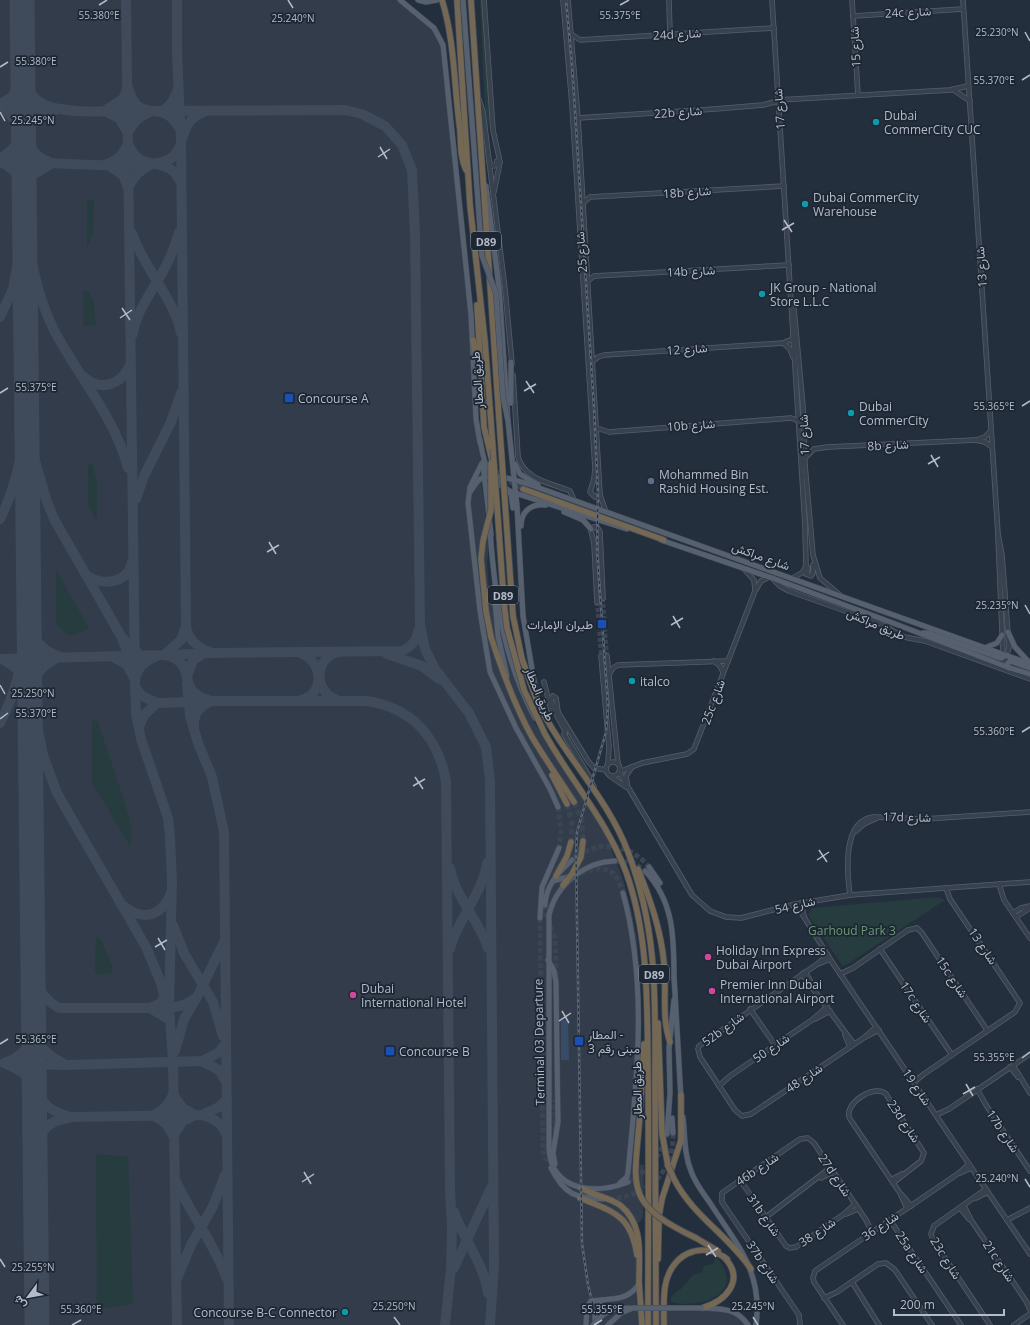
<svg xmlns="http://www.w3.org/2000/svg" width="1030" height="1325" font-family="'Open Sans',Vazirmatn,sans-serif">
	<rect width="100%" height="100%" fill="#242f3e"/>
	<path fill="#323c4b" d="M0,0H397L431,27L441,45L462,248L461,251L464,260L471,329L477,435L481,461L480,470L489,545L487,563L489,592L494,613H498L509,663L534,722L609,840V844L623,879L632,913L637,939L639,966L640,1074L632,1164L644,1165L643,1218L630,1232L635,1244L636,1260L637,1311H723L734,1313L746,1325H0Z"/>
	<g fill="#263c3f">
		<path d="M480,1L484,2L490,115L488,132L486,131Z"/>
		<path d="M87,200L94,201L93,232L87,248Z"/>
		<path d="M83,291H88L93,300L96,325L84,326L83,323Z"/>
		<path d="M91,463L93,465L97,483V522L88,505V465Z"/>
		<path d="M56,570L89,628L74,635H67L58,626L56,620Z"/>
		<path d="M94,720L98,722L127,810L131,829V843L129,844L92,783V723Z"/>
		<path d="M938,897L945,900L846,965H842L808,915L812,908Z"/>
		<path d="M96,937L100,938L113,968L111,973L99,975L95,972Z"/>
		<path d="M96,1154L128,1157L133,1304L97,1309Z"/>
		<path d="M716,1257C748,1292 702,1310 671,1302V1297L678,1290H680L693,1275L702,1272L704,1266L713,1264Z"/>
	</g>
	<path fill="#394c67" d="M561,1020H568L569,1060H561Z"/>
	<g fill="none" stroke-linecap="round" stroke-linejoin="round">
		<g stroke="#3f4a5a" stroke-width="10">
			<path d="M126,0L135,680L136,714L141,739L168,818L170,837L172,881L169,1008L173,1059L177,1325"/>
			<path d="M23,78C27,86 30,95 38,101C59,118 133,109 162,111C171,106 174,99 178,89"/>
			<path d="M0,104L12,97L23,78"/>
			<path d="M0,107L50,109"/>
			<path d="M0,108C25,119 24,155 48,161"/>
			<path d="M106,110L123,99L128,87C131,98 135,108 147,110"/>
			<path d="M107,112L119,118L128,133C132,123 139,116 150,112"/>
			<path d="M181,131C174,118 168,112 153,111L345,110L362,114L385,126L402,145L412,170L415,235L420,624L425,649L435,669L469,713L486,747L490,781L494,1267L490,1325"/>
			<path d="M0,158C24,147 27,113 56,110"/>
			<path d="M0,160C28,162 152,171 170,159C189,146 175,124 204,112"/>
			<path d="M0,162C13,167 21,178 24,191L34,174L53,163"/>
			<path d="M107,164C118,160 124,154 128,143C141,177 167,151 181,183"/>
			<path d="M108,165L123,175L128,188C134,176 139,171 150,165"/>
			<path d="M25,212C29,253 36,295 55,332C79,377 115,418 128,468"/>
			<path d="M132,233C143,267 175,300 181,333"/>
			<path d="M0,317L13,289L23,234"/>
			<path d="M133,334C136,312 151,293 161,275C169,261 175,247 179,232"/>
			<path d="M84,377C101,392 121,385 130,365"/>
			<path d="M27,433L46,499L54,519L121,636"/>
			<path d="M136,499L144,476L171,422L181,393"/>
			<path d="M0,519C17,485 23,450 27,412"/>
			<path d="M86,575C102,586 128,584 132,562"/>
			<path d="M186,626C188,639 197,648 210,652"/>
			<path d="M29,628C37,644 44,651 60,657C43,664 36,673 30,690"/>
			<path d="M300,653C323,660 326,694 301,700"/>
			<path d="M387,654L422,666L439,679"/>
			<path d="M164,655C168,656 173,657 176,659C195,671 177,693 212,701H367C412,708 438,737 446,781L450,1189L452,1229L451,1268L445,1325"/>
			<path d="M168,655L212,653L402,651C413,646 416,641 419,629"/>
			<path d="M113,657L127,665L135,680C137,669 144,661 155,657"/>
			<path d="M0,659L164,655L181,640L186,626L181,141L177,53V0"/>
			<path d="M1,659L9,663L24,675L30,690L43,755L57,793L146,947L161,983L166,1004"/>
			<path d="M131,661L121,636L129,646L137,652"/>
			<path d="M187,677L193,660L203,654"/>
			<path d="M187,684L190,716L198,743L212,777L224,832L229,1325"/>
			<path d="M135,687L142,696L157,703"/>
			<path d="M337,700C314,692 313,659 338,652"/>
			<path d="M0,723C18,689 26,648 29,611"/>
			<path d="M194,726C193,712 201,705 212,701"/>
			<path d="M139,727L144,715L157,703L194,702"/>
			<path d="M450,868C455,897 479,920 488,948"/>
			<path d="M124,906C143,922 162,916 171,893"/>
			<path d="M173,925L184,953L213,1002L223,1036"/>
			<path d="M450,949C458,918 482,895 487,863"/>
			<path d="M33,969C37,988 42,998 59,1008H150L159,1004L167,996"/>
			<path d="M170,1020L150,1008C166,1008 181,1009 194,999"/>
			<path d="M175,1051L184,1019L197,997L224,942"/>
			<path d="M202,1061L218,1053L226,1043"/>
			<path d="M7,1062C20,1057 26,1050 34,1038C42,1050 50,1057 63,1063"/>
			<path d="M4,1063C12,1067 22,1070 28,1078C45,1100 40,1108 70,1117L202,1115C215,1119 222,1123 227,1136"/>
			<path d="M11,1064L67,1065L202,1061L219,1070L226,1082"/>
			<path d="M154,1115C164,1110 168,1105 173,1095L183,1108L193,1114"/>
			<path d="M202,1115L219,1107L227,1099"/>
			<path d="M153,1116C164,1120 168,1125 173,1136L183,1121L193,1116"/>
			<path d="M35,1146C44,1128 48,1121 69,1118"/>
			<path d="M176,1181C191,1215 214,1243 226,1277"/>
			<path d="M454,1212C464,1240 484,1264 488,1293"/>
			<path d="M454,1268L491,1188"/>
			<path d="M178,1276L191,1245L213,1206L225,1175"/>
			<path d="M33,1325L37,1316L42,1325"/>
		</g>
		<path stroke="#3f4a5a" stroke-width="25" d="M22,0L37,1325"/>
		<g stroke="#3a4453" stroke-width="4" stroke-dasharray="4 2" stroke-linecap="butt">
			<path d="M603,598L607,656"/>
			<path d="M597,602L601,656"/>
		</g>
		<g stroke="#3a4453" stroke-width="5" stroke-dasharray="5 2.5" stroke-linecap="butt">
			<path d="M558,807L561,831L559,848"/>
			<path d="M572,860C595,840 629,842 649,867"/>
			<path d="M615,861L634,863L645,871"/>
			<path d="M581,873C608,865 614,867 623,893"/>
			<path d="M545,905L546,914L555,938L556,976"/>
			<path d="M540,918L543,1151L545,1158L549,1161"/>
			<path d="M555,1132V1100"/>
			<path d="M628,1182C648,1171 661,1156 667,1134"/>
			<path d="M609,1199C648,1196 674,1173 673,1133"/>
		</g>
		<g stroke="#3a4453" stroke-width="5.5" stroke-dasharray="5.5 3" stroke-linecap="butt">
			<path d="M493,463L504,478L523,489"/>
			<path d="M574,802L582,821L583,841"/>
			<path d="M567,804L572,822L571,842"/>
		</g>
		<g stroke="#565f6c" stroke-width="5.5">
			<g id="minor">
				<path d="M484,0L493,130L500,162L494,192"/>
				<path d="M563,0L572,105L595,468L594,479L590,492L595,497L600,495"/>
				<path d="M568,0L578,118L600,495L606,512"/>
				<path d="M669,0L670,35"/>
				<path d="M772,0L805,525L806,566L803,572L793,578"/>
				<path d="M852,0L858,95"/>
				<path d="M963,0L998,534L1002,555L1009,647L1007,655"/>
				<path d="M853,16L963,9"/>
				<path d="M571,34L580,40L774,28"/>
				<path d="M955,91L970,101"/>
				<path d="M479,99L483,112L505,289L512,364"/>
				<path d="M778,100L950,90L968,86"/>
				<path d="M578,118L715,109L763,105L778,101"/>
				<path d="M489,161L491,165L494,166L497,164V161"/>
				<path d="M583,203L590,197L784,186"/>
				<path d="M588,281L594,276L789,265"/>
				<path d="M794,309L803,407L805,465L813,555L820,578L840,595"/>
				<path d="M783,343L790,349L793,357"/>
				<path d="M593,361L598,357L604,355L783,343L795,338"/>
				<path d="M513,375L518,457C525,480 551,483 570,491L574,500"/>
				<path d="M597,428L609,432L791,418L799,421L804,429"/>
				<path d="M979,439L985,437L991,431"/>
				<path d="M805,458L814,449L828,447L976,440L985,442L992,447"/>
				<path d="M998,536L1003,654L1007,667"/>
				<path d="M808,568L806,574L811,576L813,573V565"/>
				<path d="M744,569L754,580L755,590"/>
				<path d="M772,578L780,586L789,591L879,623L904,637L925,641L1030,679"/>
				<path d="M597,602L594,543L591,531L594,527H597L600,532L603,598"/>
				<path d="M601,656L609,747L608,764"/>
				<path d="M607,656L618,764"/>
				<path d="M714,661L720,666L723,672"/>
				<path d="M609,675L613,668L618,665L728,661"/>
				<path d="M544,682L551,710"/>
				<path d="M564,734L589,776L594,787"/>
				<path d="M565,735V731L555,712L551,699L553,696L556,698L558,712L588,761L594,768L606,770"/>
				<circle cx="613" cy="769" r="7"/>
				<path d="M619,772L692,895L710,911L726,917L741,918L796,904L850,895L1030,882"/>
				<path d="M619,772L642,763L687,754L694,749L755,591L761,581L769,577"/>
				<path d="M610,776L626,787"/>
				<path d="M627,783L626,776L632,767"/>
				<path d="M856,831L864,824L877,818"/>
				<path d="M999,884L1004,900L1030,938"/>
				<path d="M850,895C847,873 842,821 873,817L925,819L1030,812"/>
				<path d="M801,903L804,916"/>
				<path d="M796,904L830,959L1030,1254"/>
				<path d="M1013,913L1021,908L1030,906"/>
				<path d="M1016,917L1030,908"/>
				<path d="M880,949L952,1055"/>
				<path d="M828,955L816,965L699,1046L698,1049L700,1057L735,1110L742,1116L751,1114L865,1037L879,1030"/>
				<path d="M818,964L830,959"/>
				<path d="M805,972L812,984"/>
				<path d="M802,974L854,1044"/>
				<path d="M840,974L853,968L908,930L917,928L922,933L987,1030"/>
				<path d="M750,1009L775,1045"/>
				<path d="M815,1019L830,1011"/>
				<path d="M845,1035L850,1047"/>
				<path d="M865,1037L876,1027"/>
				<path d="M1013,1065L1030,1093"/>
				<path d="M1010,1067L1018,1077"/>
				<path d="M914,1082L924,1074L1015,1012L1020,1003L950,899L946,888"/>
				<path d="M719,1086L730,1076L812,1020L827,1007"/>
				<path d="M977,1089L986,1105L1030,1171"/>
				<path d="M936,1115L949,1109L1030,1054"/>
				<path d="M960,1173L971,1168"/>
				<path d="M821,1178L833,1172"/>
				<path d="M740,1180L786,1246L790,1248L796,1247L844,1214L855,1204"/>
				<path d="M891,1180L902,1174"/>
				<path d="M893,1183L921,1161L924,1153L886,1094C874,1083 842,1105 850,1119L900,1193L907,1208"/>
				<path d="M986,1189L934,1226L931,1234L933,1240L990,1325"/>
				<path d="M902,1195L911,1206"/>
				<path d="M976,1198L988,1192"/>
				<path d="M964,1206L971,1220L1026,1301L1030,1310"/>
				<path d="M960,1208L969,1219"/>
				<path d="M846,1214L858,1209"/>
				<path d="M766,1217L830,1168"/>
				<path d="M890,1220L961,1325"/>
				<path d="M1007,1220L1030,1208"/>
				<path d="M852,1282L879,1325"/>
				<path d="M824,1298L837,1292L878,1264L886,1263L895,1270L932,1325"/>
				<path d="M800,1325L799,1315L722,1202V1193L800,1139L808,1138L814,1143L866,1220L872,1232"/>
				<path d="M843,1325L814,1282L813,1278L815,1271L959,1173L969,1164"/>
				<path d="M1014,1325L1030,1314"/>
			</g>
		</g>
		<g stroke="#414a57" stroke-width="6">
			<g id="major">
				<path d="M400,0L434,28L443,45L471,315L476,419L480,443"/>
				<path d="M418,0L426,2L437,0"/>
				<path d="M486,186L499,287L508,421L517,506L523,616L537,698"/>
				<path d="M511,403V362"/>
				<path d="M480,440C485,467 486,479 512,492L627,529"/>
				<path d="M482,463L470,487L468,503L480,611L490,672L516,728L550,789L558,807"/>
				<path d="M483,464L491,535"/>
				<path d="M515,464L520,474L538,485"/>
				<path d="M495,477L511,494L513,508"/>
				<path d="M470,492C473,488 476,482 480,479C494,472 518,481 531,485L1030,664"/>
				<path d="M564,512L583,520L591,529"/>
				<path d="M521,526C521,511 532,503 546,505"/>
				<path d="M490,531C495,598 503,659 535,718"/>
				<path d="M661,540L772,578L893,623L1007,667L1030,674"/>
				<path d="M495,603L498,636L507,676"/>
				<path d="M1008,632L1015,647L1029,662"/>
				<path d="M923,633H929L997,657L1001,658L1007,655"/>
				<path d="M987,647L997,643L1002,635"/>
				<path d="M1009,668L1007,664L1010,661L1030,668"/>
				<path d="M615,861C584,862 556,885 549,915V1149C552,1192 596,1195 628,1182"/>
				<path d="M649,867L660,883"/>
				<path d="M645,871C674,901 674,938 674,978"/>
				<path d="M553,881L571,876"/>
				<path d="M545,905C546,885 558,873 572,860"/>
				<path d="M540,918L542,887L559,848"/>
				<path d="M548,960L554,971L556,982L558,1122L553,1153L555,1164"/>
				<path d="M674,976L681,1099"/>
				<path d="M683,1117C685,1135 684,1154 691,1171C695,1183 703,1193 710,1203C737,1245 763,1271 756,1325"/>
				<path d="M672,1118L673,1133"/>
				<path d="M667,1134L670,1093L669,1048L674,1000"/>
				<path d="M551,1168C565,1195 575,1198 604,1199"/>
				<path d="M620,1183L627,1177L628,1172C637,1080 648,984 623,893"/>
				<path d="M703,1308C722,1309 737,1308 748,1325"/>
				<path d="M604,1314L614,1309L630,1308"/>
				<path d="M586,1325L587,1307L591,1301C611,1298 627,1302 639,1284"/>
				<path d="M595,1325V1312L602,1300"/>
				<path d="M608,1325L621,1313L633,1308"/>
			</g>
		</g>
		<g stroke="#434c59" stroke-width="7">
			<g id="highway">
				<path d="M442,0C455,42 454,87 460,130C461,143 460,158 466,170"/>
				<path d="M457,0L470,205L485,342L493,449"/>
				<path d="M471,0L499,418"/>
				<path d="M477,305L484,427L492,460"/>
				<path d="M473,340L477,359"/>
				<path d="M523,489L664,540"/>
				<path d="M491,637C502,671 515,706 532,737C545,759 560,780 574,802"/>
				<path d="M537,701C562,754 607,796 628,852C659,934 655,1003 655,1088C656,1167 655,1246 656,1325"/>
				<path d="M545,734C571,781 607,821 626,872C649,936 647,1004 648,1071C649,1156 648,1240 648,1325"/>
				<path d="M552,775L567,804"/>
				<path d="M638,869C650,899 661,930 664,963C667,988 661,1017 670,1042"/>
				<path d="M572,874L581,857L583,841"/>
				<path d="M556,876L567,856L571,842"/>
				<path d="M563,885L567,880"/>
				<path d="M658,1023L662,1133L668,1166"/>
				<path d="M640,1113L644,1044"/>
				<path d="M674,1179C693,1216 728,1235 751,1269"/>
				<path d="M581,1188C593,1195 608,1197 620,1205C644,1224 639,1255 639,1282C640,1297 641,1311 642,1325"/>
				<path d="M580,1198C614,1212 631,1215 637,1255"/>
				<path d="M696,1238L718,1251"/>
				<path d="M658,1259L659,1216L662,1199L681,1140V1095"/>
				<path d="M702,1308C726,1301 746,1280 724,1257"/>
				<path d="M664,1325C664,1313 663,1300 665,1287C670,1255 700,1239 727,1259"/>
			</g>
		</g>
		<use href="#minor" stroke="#38414e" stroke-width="4"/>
		<use href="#major" stroke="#56606e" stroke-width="5"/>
		<use href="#highway" stroke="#746855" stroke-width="5.5"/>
		<g stroke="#5a6575" stroke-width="2.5">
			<path id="rail" d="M566,0L572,64L594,408L598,493L597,551L608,706L606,732L577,832L576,855L582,1243L588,1285L598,1325"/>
		</g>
		<use href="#rail" stroke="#1d2633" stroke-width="1" stroke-dasharray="3" stroke-linecap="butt"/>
		<g stroke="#414a57" stroke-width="6" stroke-linecap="butt">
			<g id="major-bridge">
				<path d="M463,0L482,256L496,293L503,397L508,421"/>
				<path d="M633,1308H702"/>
				<path d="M593,1325L604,1314"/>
			</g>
		</g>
		<g stroke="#434c59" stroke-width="7" stroke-linecap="butt">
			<g id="highway-bridge">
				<path d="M499,418L513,616L522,659L537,701"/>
				<path d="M493,449L504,603L507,628L524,690L545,734"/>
				<path d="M491,463V510L483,541L481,559L486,611L491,637"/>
				<path d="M567,880L572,874"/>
				<path d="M640,1113C635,1187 621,1202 696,1238"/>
				<path d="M668,1166L674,1179"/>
			</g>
		</g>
		<use href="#major-bridge" stroke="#56606e" stroke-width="5"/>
		<use href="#highway-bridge" stroke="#746855" stroke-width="5.5"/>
	</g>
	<path fill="none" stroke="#b4bcc9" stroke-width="1.5" d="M288,0L293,8M99,5L107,0M620,5L629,0M1025,32L1030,41M0,67L8,62M1022,80L1030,75M0,112L5,121M380,147L387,159M378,157L390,149M784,220L792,232M782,230L794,223M122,308L130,320M120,318L132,310M526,381L534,393M524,391L536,384M0,393L8,388M1022,406L1030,401M931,455L938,467M928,464L940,457M269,542L276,554M267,552L279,545M1025,605L1030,614M673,616L680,628M671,625L683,618M0,685L5,694M0,719L8,713M1022,732L1030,727M415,777L423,789M413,786L425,779M819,850L827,862M817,860L829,852M158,938L165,950M155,947L167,940M562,1011L569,1023M559,1021L571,1013M0,1044L8,1039M1022,1058L1030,1052M966,1084L973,1096M963,1094L975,1087M304,1172L311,1184M1025,1179L1030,1187M302,1182L314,1174M708,1245L716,1257M706,1255L718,1248M0,1259L5,1267M394,1317L400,1325M753,1317L758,1325M72,1325L81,1320M594,1325L602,1320"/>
	<g fill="#0f9aa8" stroke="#1d2633" stroke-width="1.5">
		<circle cx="876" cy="122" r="4"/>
		<circle cx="805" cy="204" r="4"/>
		<circle cx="762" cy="294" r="4"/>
		<circle cx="851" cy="413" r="4"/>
		<circle cx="632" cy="681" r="4"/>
		<circle cx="345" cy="1312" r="4"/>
	</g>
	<g fill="#1a4fb4" stroke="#1d2633" stroke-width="1.5">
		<rect x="284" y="393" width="10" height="10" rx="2"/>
		<rect x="597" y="619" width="10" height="10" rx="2"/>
		<rect x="574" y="1036" width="10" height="10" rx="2"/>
		<rect x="385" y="1046" width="10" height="10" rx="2"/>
	</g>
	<circle fill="#5c6f8a" stroke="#1d2633" stroke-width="1.5" cx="651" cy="481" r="4"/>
	<g fill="#d1479c" stroke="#1d2633" stroke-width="1.5">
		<circle cx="708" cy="957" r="4"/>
		<circle cx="712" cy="991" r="4"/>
		<circle cx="353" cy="995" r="4"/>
	</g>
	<g text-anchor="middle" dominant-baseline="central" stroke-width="3.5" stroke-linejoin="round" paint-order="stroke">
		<g fill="#1d2633" stroke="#878f9c" stroke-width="1">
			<rect x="471" y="232" width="30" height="18" rx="3"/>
			<rect x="488" y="586" width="30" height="18" rx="3"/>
			<rect x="639" y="965" width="30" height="18" rx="3"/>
		</g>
		<g font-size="11" font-weight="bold" fill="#b4bcc9">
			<text x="486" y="241">D89</text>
			<text x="503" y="595">D89</text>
			<text x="654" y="974">D89</text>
		</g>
		<g font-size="12" fill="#b4bcc9" stroke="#1d2633">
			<text transform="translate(908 12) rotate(-3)">24c شارع</text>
			<text transform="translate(677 34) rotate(-3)">24d شارع</text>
			<text transform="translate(855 47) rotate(-93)">شارع 15</text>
			<text transform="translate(779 109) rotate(-94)">شارع 17</text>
			<text transform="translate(678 112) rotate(-4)">22b شارع</text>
			<text transform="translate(687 192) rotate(-4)">18b شارع</text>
			<text transform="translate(581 252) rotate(-94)">شارع 25</text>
			<text transform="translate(981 267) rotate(-94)">شارع 13</text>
			<text transform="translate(691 271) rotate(-3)">14b شارع</text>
			<text transform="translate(687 349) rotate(-4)">شارع 12</text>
			<text transform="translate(477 380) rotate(-94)">طريق المطار</text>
			<text transform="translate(691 425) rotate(-4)">10b شارع</text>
			<text transform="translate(804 435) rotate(-92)">شارع 17</text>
			<text transform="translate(888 445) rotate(-3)">8b شارع</text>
			<text transform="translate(761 556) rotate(20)">شارع مراكش</text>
			<text transform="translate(876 624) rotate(23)">طريق مراكش</text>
			<text transform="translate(540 694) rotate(67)">طريق المطار</text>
			<text transform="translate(713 702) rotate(-70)">25c شارع</text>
			<text transform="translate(907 817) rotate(1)">17d شارع</text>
			<text transform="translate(795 905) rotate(-13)">شارع 54</text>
			<text transform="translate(983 946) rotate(56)">شارع 13</text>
			<text transform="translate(952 977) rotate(56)">15c شارع</text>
			<text transform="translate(916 1002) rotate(56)">17c شارع</text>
			<text transform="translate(723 1029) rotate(-36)">52b شارع</text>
			<text transform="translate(539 1042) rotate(-91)">Terminal 03 Departure</text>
			<text transform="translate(771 1048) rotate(-34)">شارع 50</text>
			<text transform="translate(804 1078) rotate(-34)">شارع 48</text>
			<text transform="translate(917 1087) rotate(56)">شارع 19</text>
			<text transform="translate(637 1090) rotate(-91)">طريق المطار</text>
			<text transform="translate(904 1121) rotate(56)">23d شارع</text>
			<text transform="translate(1003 1131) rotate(56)">17b شارع</text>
			<text transform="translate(757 1169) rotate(-34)">46b شارع</text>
			<text transform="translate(835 1175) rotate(56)">27d شارع</text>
			<text transform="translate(764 1215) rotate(55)">31b شارع</text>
			<text transform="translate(880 1226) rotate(-34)">شارع 36</text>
			<text transform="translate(817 1232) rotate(-34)">شارع 38</text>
			<text transform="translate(912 1252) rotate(56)">25a شارع</text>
			<text transform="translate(946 1258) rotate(58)">23c شارع</text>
			<text transform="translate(999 1261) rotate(56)">21c شارع</text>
			<text transform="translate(763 1262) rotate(56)">37b شارع</text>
		</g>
		<g font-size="12" fill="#b4bcc9" stroke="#1d2633" text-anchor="start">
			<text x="884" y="115">Dubai<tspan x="884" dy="14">CommerCity CUC</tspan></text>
			<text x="813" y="197">Dubai CommerCity<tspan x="813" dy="14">Warehouse</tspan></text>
			<text x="770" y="287">JK Group - National<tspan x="770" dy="14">Store L.L.C</tspan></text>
			<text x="298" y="398">Concourse A</text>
			<text x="859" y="406">Dubai<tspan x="859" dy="14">CommerCity</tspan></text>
			<text x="659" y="474">Mohammed Bin<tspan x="659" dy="14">Rashid Housing Est.</tspan></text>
			<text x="593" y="624" text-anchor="end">طيران الإمارات</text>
			<text x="640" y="681">italco</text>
			<text x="716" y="950">Holiday Inn Express<tspan x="716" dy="14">Dubai Airport</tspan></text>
			<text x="720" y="984">Premier Inn Dubai<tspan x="720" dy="14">International Airport</tspan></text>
			<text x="361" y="988">Dubai<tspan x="361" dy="14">International Hotel</tspan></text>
			<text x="588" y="1034">المطار -<tspan x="588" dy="14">مبنى رقم 3</tspan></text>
			<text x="399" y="1051">Concourse B</text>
			<text x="337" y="1312" text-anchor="end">Concourse B-C Connector</text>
		</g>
		<g font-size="12" fill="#6b9a76" stroke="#1d2633">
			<text x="852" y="930">Garhoud Park 3</text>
		</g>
	</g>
	<g font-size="10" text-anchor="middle" fill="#b4bcc9" stroke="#1d2633" stroke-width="3.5" stroke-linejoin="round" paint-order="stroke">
		<text x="99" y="19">55.380°E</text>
		<text x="620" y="19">55.375°E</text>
		<text x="293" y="22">25.240°N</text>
		<text x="997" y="36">25.230°N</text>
		<text x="36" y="65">55.380°E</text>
		<text x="994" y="84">55.370°E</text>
		<text x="33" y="124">25.245°N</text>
		<text x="36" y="391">55.375°E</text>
		<text x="994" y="410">55.365°E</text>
		<text x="997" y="609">25.235°N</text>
		<text x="33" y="697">25.250°N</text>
		<text x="36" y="717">55.370°E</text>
		<text x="994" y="735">55.360°E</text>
		<text x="36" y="1043">55.365°E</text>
		<text x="994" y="1061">55.355°E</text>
		<text x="997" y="1182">25.240°N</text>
		<text x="33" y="1271">25.255°N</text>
		<text x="394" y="1310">25.250°N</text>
		<text x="753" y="1310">25.245°N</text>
		<text x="81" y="1313">55.360°E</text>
		<text x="602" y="1313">55.355°E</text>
	</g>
	<g transform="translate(28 1297) rotate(238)" stroke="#1d2633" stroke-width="3" paint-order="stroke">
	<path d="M0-3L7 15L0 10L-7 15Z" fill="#b4bcc9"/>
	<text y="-6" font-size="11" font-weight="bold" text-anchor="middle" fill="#b4bcc9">ش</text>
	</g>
	<path d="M894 1309v6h110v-6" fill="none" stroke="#b4bcc9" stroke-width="2"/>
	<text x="900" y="1309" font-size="12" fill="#b4bcc9" stroke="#1d2633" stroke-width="3" paint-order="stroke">200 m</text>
</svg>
